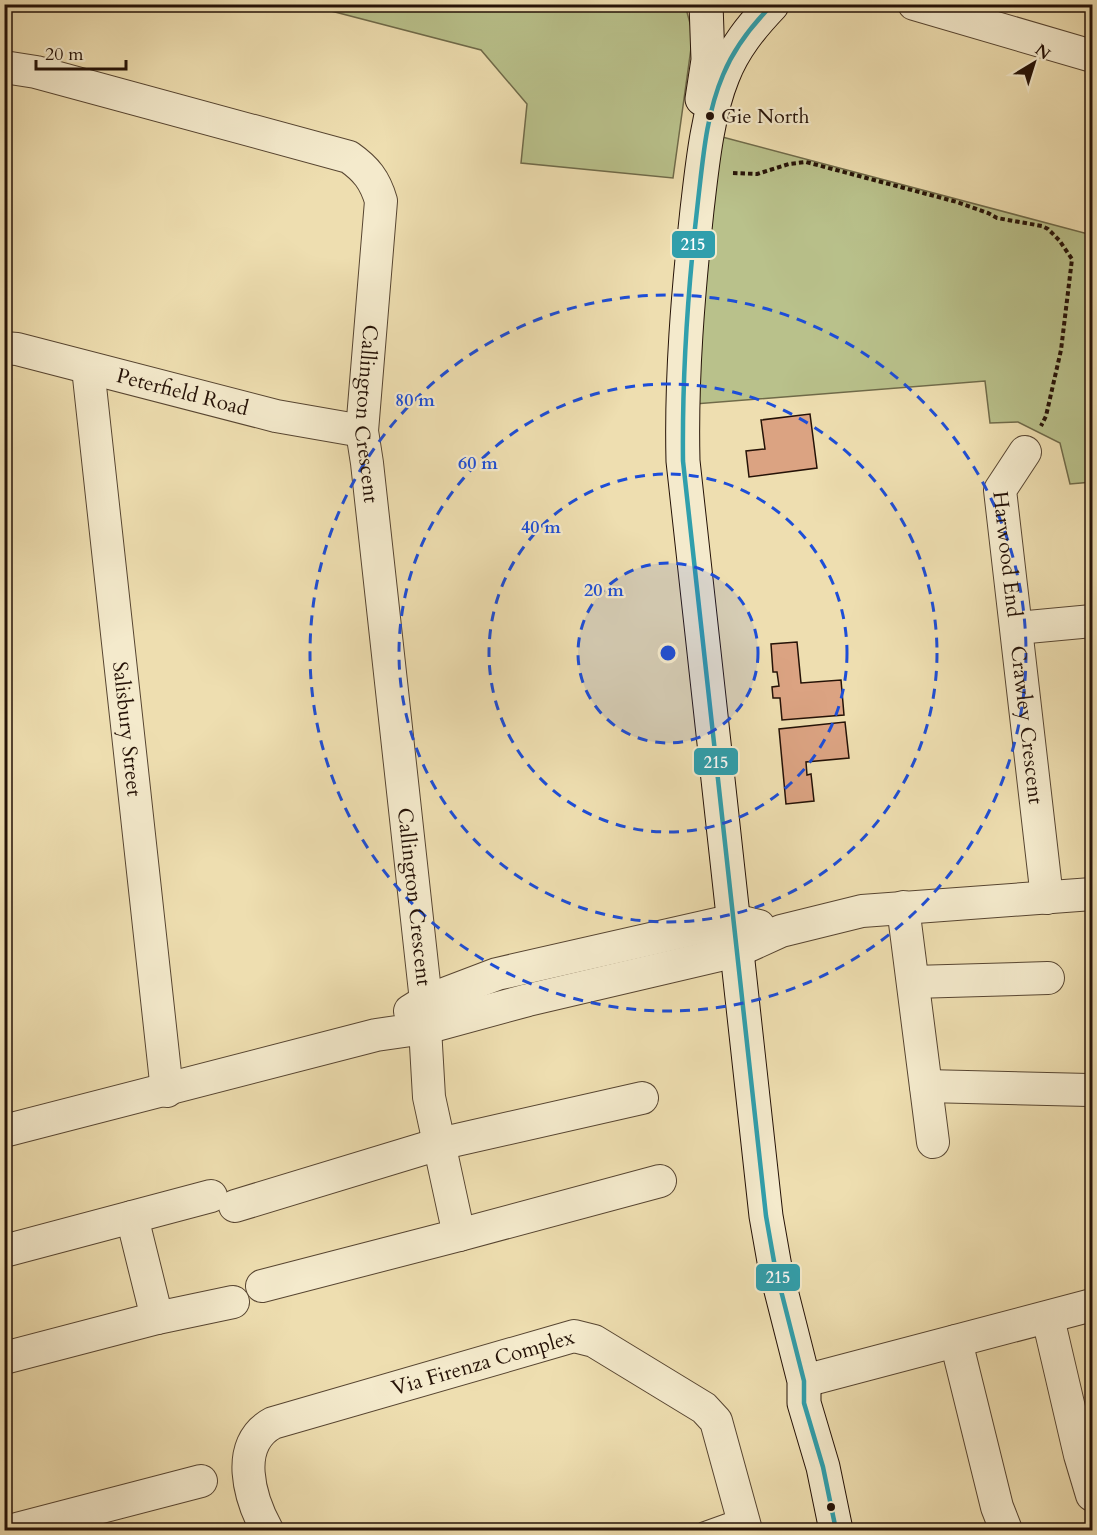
<svg xmlns="http://www.w3.org/2000/svg" width="1097" height="1535" font-family="Cardo,serif">
	<rect width="100%" height="100%" fill="#eedeb0"/>
	<filter id="stains"><feTurbulence type="fractalNoise" baseFrequency=".00333" numOctaves="4"/><feColorMatrix values="0 0 0 0 .2 0 0 0 0 .09 0 0 0 0 .02 0 0 0 .5 -.17"/></filter>
	<radialGradient id="worn" r=".72"><stop offset=".6" stop-color="#630" stop-opacity="0"/><stop offset="1" stop-color="#630" stop-opacity=".3"/></radialGradient>
	<g fill="#b9c18b" stroke="#6f6a49" stroke-width="1.5">
		<path d="M308,5H685L693,34L673,178L521,163L527,104L481,50Z"/>
		<path d="M711,134L1092,235V482L1070,484L1060,443L1018,422L990,423L985,381L682,405Z"/>
	</g>
	<g fill="#dba382" stroke="#251207" stroke-width="1.5">
		<path d="M810,414L817,468L749,477L746,451L765,449L761,420Z"/>
		<path d="M797,642L801,683L841,680L844,715L782,720L780,698H773L772,687L779,686L777,672H773L771,644Z"/>
		<path d="M845,722L849,758L806,762L807,775L811,774L814,801L786,804L779,729Z"/>
	</g>
	<g fill="none" stroke-linecap="round" stroke-linejoin="round">
		<g stroke="#574531" stroke-width="17">
			<path id="lane" d="M703,1530L742,1516"/>
		</g>
		<g stroke="#574531" stroke-width="34">
			<g id="street">
				<path d="M914,4L1092,56"/>
				<path id="s1" d="M4,67L36,72L349,157C366,169 375,180 381,201L362,431L367,463L426,1001L425,1028L429,1097L459,1235L262,1286"/>
				<path id="s2" d="M4,348L17,349L276,416L362,431"/>
				<path id="s3" d="M88,368L167,1091"/>
				<path id="s4" d="M1025,452L1000,490L1047,898"/>
				<path d="M1017,628L1092,621"/>
				<path d="M903,907L933,1142"/>
				<path d="M913,982L1048,978"/>
				<path d="M410,1011L426,1001L497,974L734,920L759,926"/>
				<path d="M926,1086L1089,1090"/>
				<path d="M4,1131L376,1035L425,1028L528,1000L737,951L781,931L862,911L1092,894"/>
				<path d="M235,1206L439,1144L642,1098"/>
				<path d="M132,1217L157,1318L233,1302"/>
				<path d="M459,1235L660,1181"/>
				<path d="M4,1251L211,1196"/>
				<path d="M1048,1318L1080,1455L1092,1495"/>
				<path d="M956,1341L997,1507L1006,1530"/>
				<path d="M4,1358L157,1318"/>
				<path d="M804,1381L1092,1305"/>
				<path d="M13,1530L201,1481"/>
				<path id="s5" d="M267,1530C250,1499 233,1444 273,1423L574,1336L594,1341L704,1408L716,1421L746,1530"/>
			</g>
		</g>
		<g stroke="#251207" stroke-width="35">
			<g id="secondary">
				<path d="M772,5C752,26 734,48 723,76C707,115 702,168 697,210C688,294 681,377 683,461L766,1216L775,1267L804,1381V1403L823,1467L836,1530"/>
				<path d="M702,99L708,60L706,4"/>
			</g>
		</g>
		<path stroke="#251207" stroke-width="4" stroke-dasharray="4.5 3" stroke-linecap="butt" d="M733,173L757,174L789,164L806,162L957,202L988,213L997,218L1042,226L1048,229L1059,240L1072,259L1061,350L1046,416L1041,426"/>
		<use href="#lane" stroke="#f4eacc" stroke-width="15"/>
		<use href="#street" stroke="#f4eacc" stroke-width="32"/>
		<use href="#secondary" stroke="#f4eacc" stroke-width="33"/>
		<g stroke="#f4eacc" stroke-width="9">
			<path id="bus-1" d="M773,4C752,25 734,48 723,75C706,115 703,159 698,201C688,287 682,374 683,461L766,1216L775,1267L804,1381V1403L823,1467L836,1530"/>
		</g>
		<use href="#bus-1" stroke="#309fac" stroke-width="4.5"/>
	</g>
	<circle cx="668" cy="653" r="90" fill="#1d4ed8" fill-opacity=".12"/>
	<g fill="none" stroke="#1d4ed8" stroke-width="3" stroke-dasharray="10 8">
		<circle cx="668" cy="653" r="90"/>
		<circle cx="668" cy="653" r="179"/>
		<circle cx="668" cy="653" r="269"/>
		<circle cx="668" cy="653" r="358"/>
	</g>
	<g fill="#251207" stroke="#f4eacc" stroke-width="2">
		<circle cx="710" cy="116" r="5"/>
		<circle cx="831" cy="1507" r="5"/>
	</g>
	<g text-anchor="middle" dominant-baseline="central" stroke-width="4.5" stroke-linejoin="round" paint-order="stroke">
		<g font-size="20" fill="#251207" stroke="#f4eacc" text-anchor="start">
			<text x="721" y="116">Gie North</text>
		</g>
		<g font-size="21" fill="#251207" stroke="#f4eacc">
			<text stroke="none"><textPath href="#s2" startOffset="184">Peterfield Road</textPath></text>
			<text stroke="none"><textPath href="#s1" startOffset="626">Callington Crescent</textPath></text>
			<text stroke="none"><textPath href="#s4" startOffset="110">Harwood End</textPath></text>
			<text stroke="none"><textPath href="#s4" startOffset="282">Crawley Crescent</textPath></text>
			<text stroke="none"><textPath href="#s3" startOffset="363">Salisbury Street</textPath></text>
			<text stroke="none"><textPath href="#s1" startOffset="1112">Callington Crescent</textPath></text>
			<text stroke="none"><textPath href="#s5" startOffset="338">Via Firenza Complex</textPath></text>
		</g>
	</g>
	<circle cx="668" cy="653" r="9" fill="#1d4ed8" stroke="#f4eacc" stroke-width="3"/>
	<g font-size="18" text-anchor="middle" font-weight="bold" fill="#1d4ed8" stroke="#f4eacc" stroke-width="4.5" stroke-linejoin="round" paint-order="stroke">
		<text x="415" y="406">80 m</text>
		<text x="478" y="469">60 m</text>
		<text x="541" y="533">40 m</text>
		<text x="604" y="596">20 m</text>
	</g>
	<g stroke="#f4eacc" stroke-width="2">
		<rect x="671" y="230" width="45" height="29" rx="6" fill="#309fac"/>
		<rect x="693" y="747" width="46" height="29" rx="6" fill="#309fac"/>
		<rect x="755" y="1263" width="46" height="29" rx="6" fill="#309fac"/>
	</g>
	<g font-size="16" text-anchor="middle" font-weight="bold" fill="#fff">
		<text x="693" y="250">215</text>
		<text x="716" y="768">215</text>
		<text x="778" y="1283">215</text>
	</g>
	<rect width="1097" height="1535" fill="none" stroke="#eedeb0" stroke-width="24"/>
	<rect x="6" y="6" width="1085" height="1523" fill="none" stroke="#251207" stroke-width="3"/>
	<rect x="12" y="12" width="1073" height="1511" fill="none" stroke="#251207" stroke-width="1.5"/>
	<g transform="translate(1034 63) rotate(38)" stroke="#f4eacc" stroke-width="4.5" paint-order="stroke">
	<path d="M0-4.5L10 22L0 15L-10 22Z" fill="#251207"/>
	<text y="-9" font-size="16" font-weight="bold" text-anchor="middle" fill="#251207">N</text>
	</g>
	<path d="M36 60v9h90v-9" fill="none" stroke="#251207" stroke-width="3"/>
	<text x="45" y="60" font-size="18" fill="#251207" stroke="#f4eacc" stroke-width="4.5" paint-order="stroke">20 m</text>
	<rect width="100%" height="100%" filter="url(#stains)"/>
	<rect width="100%" height="100%" fill="url(#worn)"/>
</svg>
